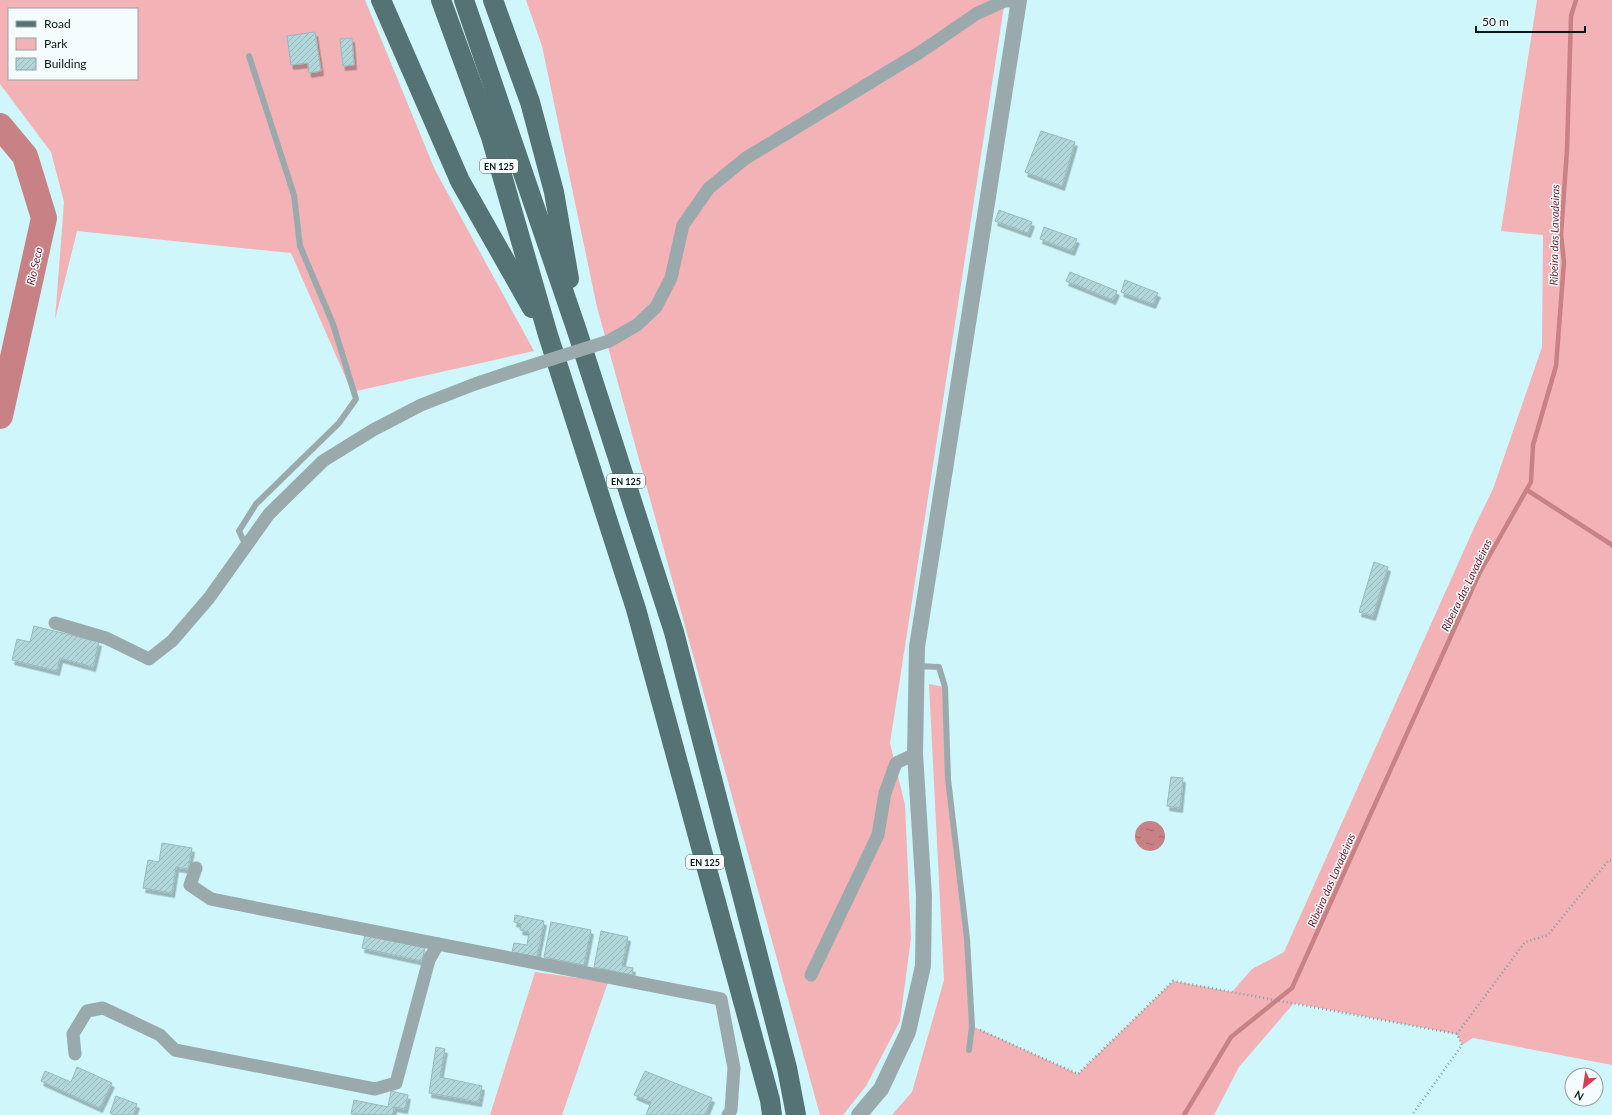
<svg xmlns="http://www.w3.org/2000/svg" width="1612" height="1115" font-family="Lato,sans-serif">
	<defs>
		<pattern id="water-ripples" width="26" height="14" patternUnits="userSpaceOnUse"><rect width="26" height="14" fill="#c88285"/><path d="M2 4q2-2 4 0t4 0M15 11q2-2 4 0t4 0" fill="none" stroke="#a1696c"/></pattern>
		<pattern id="building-hatch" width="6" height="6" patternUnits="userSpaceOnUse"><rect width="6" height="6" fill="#b2d7db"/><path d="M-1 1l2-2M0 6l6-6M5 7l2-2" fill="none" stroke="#98b8bb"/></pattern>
		<filter id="shadow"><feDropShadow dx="2.5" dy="4.5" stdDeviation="0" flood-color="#0004"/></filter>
	</defs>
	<rect width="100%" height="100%" fill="#cff6fa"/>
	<g fill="#f3b2b5" fill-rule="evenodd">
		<path d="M0,0H365L435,170L534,351L352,392L291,253L77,231L55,320L64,202L51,152L0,84ZM9,9H137V79H9Z"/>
		<path d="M526,0H1005L890,743L905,805L911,938L900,1021L866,1086L843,1115H820L597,307L542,46Z"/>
		<path d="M1537,0H1612V1065L1473,1038L1462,1045L1457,1034L1294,1003L1239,1067L1214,1115H892L912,1092L944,980L929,684L945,687L948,779L967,939L972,1026L1078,1074L1173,981L1232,992L1252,969L1284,952L1474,528L1493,489L1542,347L1543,235L1501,231Z"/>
		<path d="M535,972L608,982L562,1115H490Z"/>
	</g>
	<circle fill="url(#water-ripples)" cx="1150" cy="836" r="15"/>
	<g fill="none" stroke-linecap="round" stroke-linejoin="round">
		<g stroke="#c88285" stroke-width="4.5">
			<path d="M1527,490L1612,545"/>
			<path d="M1184,1115L1231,1037L1292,988L1479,574L1531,482L1533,445L1556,366L1564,262L1561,235L1567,150L1571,16L1576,0"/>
		</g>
		<path stroke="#c88285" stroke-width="26" d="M0,126L25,156L44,218L0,416"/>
	</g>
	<g fill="url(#building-hatch)" stroke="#96bbbf" filter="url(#shadow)">
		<path d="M315,32L321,71L309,73L308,63L291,65L287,36Z"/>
		<path d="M352,38L354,65L343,66L340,39Z"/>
		<path d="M1041,131L1075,142L1062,186L1025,172Z"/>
		<path d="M999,210L1032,222L1028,233L995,221Z"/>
		<path d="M1044,227L1077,239L1072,251L1040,239Z"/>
		<path d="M1070,272L1117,291L1113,300L1066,281Z"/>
		<path d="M1125,280L1158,293L1153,304L1121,292Z"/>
		<path d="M1374,562L1388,567L1373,616L1359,612Z"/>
		<path d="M34,626L99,642L93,667L60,658L57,671L12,660L17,639L30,642Z"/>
		<path d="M1171,777L1183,778L1180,808L1167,806Z"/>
		<path d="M162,843L192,848L188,869L176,867L172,893L143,888L148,860L159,862Z"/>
		<path d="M515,915L544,921L537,957L512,952L514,943L527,945L529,932L520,930L521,924L514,922Z"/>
		<path d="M551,922L591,930L584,965L544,957Z"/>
		<path d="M601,931L628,937L622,966L633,968L632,975L594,967Z"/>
		<path d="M365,934L425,948L422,961L362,948Z"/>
		<path d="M436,1047L445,1049L440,1077L482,1086L479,1102L429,1093Z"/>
		<path d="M77,1067L112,1083L100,1108L41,1081L45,1071L71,1082Z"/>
		<path d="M645,1071L712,1098L705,1115H646L651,1102L634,1095Z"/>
		<path d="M391,1091L408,1095L405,1109L394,1107L393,1115L351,1114L354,1100L388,1107Z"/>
		<path d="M116,1096L137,1104L133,1115H114L110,1113Z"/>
	</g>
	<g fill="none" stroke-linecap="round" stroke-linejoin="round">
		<g stroke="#819fa2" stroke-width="2.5" stroke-dasharray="1 3" stroke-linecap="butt">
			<path d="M980,1030L1078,1074L1173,981L1457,1034L1462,1045L1412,1115"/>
			<path d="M1457,1034L1525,942L1548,935L1608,861L1612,860"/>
		</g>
		<g stroke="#9aaaac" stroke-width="6">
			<path d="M246,546L239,531L256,504L339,423L356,399L333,324L300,246L294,195L249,56"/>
			<path d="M917,666L939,667L945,687L948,779L967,939L972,1026L969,1050"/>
		</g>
		<g stroke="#9aaaac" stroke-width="13">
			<path d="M609,341L637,325L656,307L671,278L683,225L709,188L746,158L922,51L976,14L1004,1H1019"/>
			<path d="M55,623L106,638L149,659L172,641L209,598L269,514L323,461L373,430L421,405L475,384L511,372"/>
			<path d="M196,868L190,885L211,899L438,944"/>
			<path d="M811,975L878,835L885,793L896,763L915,754"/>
			<path d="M75,1054L73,1034L87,1011L103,1008L160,1035L175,1050L375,1089L396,1083L429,960L438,944L721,999L734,1068L731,1110L728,1115"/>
		</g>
		<path stroke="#9aaaac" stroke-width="16" d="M859,1115L881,1089L908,1032L923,966L924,896L915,754L917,647L1019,0"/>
		<g stroke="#557275" stroke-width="20">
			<path d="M381,0L460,181L532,308"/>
			<path d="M441,0L491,137L548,335L636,609L770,1100L772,1115"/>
			<path d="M464,0L577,331L674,632L787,1068L796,1115"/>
			<path d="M493,0L530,102L554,192L569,279"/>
		</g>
		<path stroke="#9aaaac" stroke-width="13" d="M511,372L609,341"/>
	</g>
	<g text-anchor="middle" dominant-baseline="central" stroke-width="3" stroke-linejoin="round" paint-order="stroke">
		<g fill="#f5fcfd" stroke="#505c5d" stroke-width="1">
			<rect x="480" y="159" width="38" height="14" rx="3"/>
			<rect x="607" y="474" width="38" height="14" rx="3"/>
			<rect x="686" y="855" width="38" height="14" rx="3"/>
		</g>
		<g font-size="9" font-weight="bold" fill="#091719">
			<text x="499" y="166">EN 125</text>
			<text x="626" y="481">EN 125</text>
			<text x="705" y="862">EN 125</text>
		</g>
		<g font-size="11" font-style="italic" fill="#701c29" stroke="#f5fcfd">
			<text transform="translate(1554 235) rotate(-89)">Ribeira das Lavadeiras</text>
			<text transform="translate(34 266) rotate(-77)">Rio Seco</text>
			<text transform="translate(1466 585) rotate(-64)">Ribeira das Lavadeiras</text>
			<text transform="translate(1331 880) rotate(-66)">Ribeira das Lavadeiras</text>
		</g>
	</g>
	<rect x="8" y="8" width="130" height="72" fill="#f5fcfd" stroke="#97a0a2"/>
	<rect x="16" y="21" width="20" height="6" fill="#557275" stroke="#97a0a2"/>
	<text x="44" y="28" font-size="12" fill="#091719">Road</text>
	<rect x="16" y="38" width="20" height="12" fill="#f3b2b5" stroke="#97a0a2"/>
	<text x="44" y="48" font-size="12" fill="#091719">Park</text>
	<rect x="16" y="58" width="20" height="12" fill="url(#building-hatch)" stroke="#97a0a2"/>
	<text x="44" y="68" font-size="12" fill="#091719">Building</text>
	<g transform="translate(1584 1087) rotate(210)"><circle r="19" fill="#f5fcfd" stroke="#97a0a2"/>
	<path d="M0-3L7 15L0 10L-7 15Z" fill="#d03f55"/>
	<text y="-6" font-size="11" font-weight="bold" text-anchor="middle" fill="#091719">N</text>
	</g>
	<path d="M1476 26v6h109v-6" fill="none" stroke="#091719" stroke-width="2"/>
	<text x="1482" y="26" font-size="12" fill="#091719" stroke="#f5fcfd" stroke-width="3" paint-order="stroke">50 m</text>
</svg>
